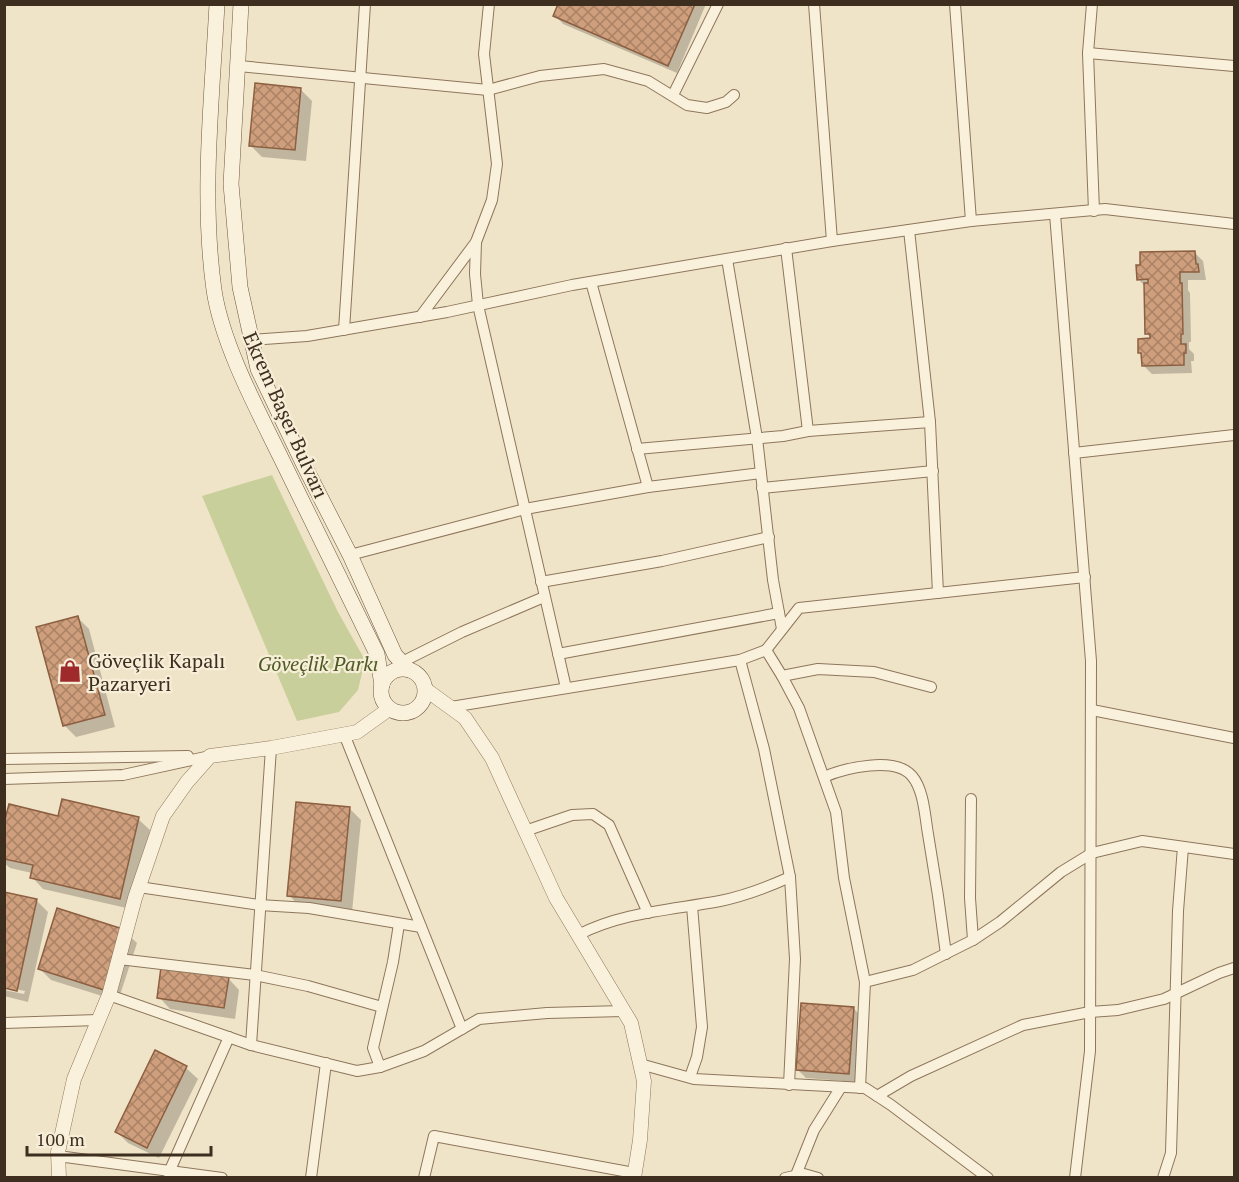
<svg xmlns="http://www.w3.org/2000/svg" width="1239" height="1182" font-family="'PT Serif',serif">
	<defs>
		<pattern id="building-cross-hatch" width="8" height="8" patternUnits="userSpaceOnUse" patternTransform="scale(1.5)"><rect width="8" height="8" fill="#cf9f7d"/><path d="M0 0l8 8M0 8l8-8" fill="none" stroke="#a98266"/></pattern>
	</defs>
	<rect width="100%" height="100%" fill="#f0e4c8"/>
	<path fill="#c9cf9b" d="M272,475L338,612L365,660L358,690L339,712L297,721L202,496Z"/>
	<g fill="#0003">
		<path d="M559,4H706L677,73L563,24L555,15Z"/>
		<path d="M300,89L312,101L306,161L262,157L250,145Z"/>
		<path d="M1195,253L1203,261L1206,280H1188V290L1190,293L1191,342H1189V349L1194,354V361H1191L1192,373L1152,374L1143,365V356L1140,352L1153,340L1147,334L1146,287L1138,279Z"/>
		<path d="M77,617L89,629L115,727L76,737L65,726L38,628Z"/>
		<path d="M349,808L361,820L352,912L300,907L289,895Z"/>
		<path d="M59,818L138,819L150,830L131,909L43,889L32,877V873L10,868L4,863V829Z"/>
		<path d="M4,893L37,901L48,912L28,1002L4,996V990L24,994L25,991L4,987Z"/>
		<path d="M125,932L137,943L118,1001L51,980L40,969Z"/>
		<path d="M228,978L239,990L235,1019L170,1009L159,997Z"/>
		<path d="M854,1009L862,1017L857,1082L806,1078L797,1069Z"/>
		<path d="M156,1052L186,1068L198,1079L159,1158L128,1143L116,1131Z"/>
	</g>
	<g fill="url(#building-cross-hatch)" stroke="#8d5f41" stroke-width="1.5">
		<path d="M558,4H695L668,66L553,16Z"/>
		<path d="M255,83L301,88L295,150L249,146Z"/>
		<path d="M1195,251L1196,264H1198L1199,272H1180V283H1182L1183,334H1181V344H1186V353H1184V365L1142,366L1141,353H1138V339L1150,338V334H1145L1144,283H1148V279L1137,280L1136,265H1140V252Z"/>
		<path d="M78,616L105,715L63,726L36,627Z"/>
		<path d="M62,799L139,817L120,899L30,878L33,865L4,859V823L9,804L58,816Z"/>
		<path d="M296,802L350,807L341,901L287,896Z"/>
		<path d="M4,892L37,899L17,991L4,988Z"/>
		<path d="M57,908L126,930L107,991L38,969Z"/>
		<path d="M161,967L229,977L224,1008L157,998Z"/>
		<path d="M801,1003L854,1007L849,1074L796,1070Z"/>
		<path d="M155,1050L187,1066L147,1148L115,1132Z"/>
	</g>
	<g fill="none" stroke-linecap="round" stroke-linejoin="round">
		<g stroke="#8d765c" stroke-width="12">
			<g id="minor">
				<path d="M814,4L832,241"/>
				<path d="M955,4L971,221"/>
				<path d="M1092,4L1088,53L1094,211"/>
				<path d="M1088,53L1234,66"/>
				<path d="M239,66L488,90L540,76L604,69L648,81L687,105L707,108L726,102L734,95"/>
				<path d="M673,95L718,4"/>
				<path d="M1055,214L1091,661L1090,1051L1075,1178"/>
				<path d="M909,230L930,422L938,593"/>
				<path d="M476,242L475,274L478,305L566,688"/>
				<path d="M786,248L808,431"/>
				<path d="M727,259L757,438L773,580L782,629"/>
				<path d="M591,282L648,487"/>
				<path d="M420,317L476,242L492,200L497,164L484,54L489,4"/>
				<path d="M344,330L365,4"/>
				<path d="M252,340L307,336L447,312L572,285L832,241L971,221L1105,209L1234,224"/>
				<path d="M637,449L783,436L808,431L930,422"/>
				<path d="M1074,453L1234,435"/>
				<path d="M762,488L933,471"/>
				<path d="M350,555L525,509L648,487L761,473"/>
				<path d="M541,582L662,561L769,537"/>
				<path d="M766,650L782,676L818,669L874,672L931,687"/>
				<path d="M558,654L779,613"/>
				<path d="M740,660L764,749L790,877L795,959L789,1085"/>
				<path d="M402,662L462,632L544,597"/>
				<path d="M782,676L799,708L836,812L844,878L865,982L860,1088"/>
				<path d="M451,707L740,660L766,650L799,608L1085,577"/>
				<path d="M1092,710L1234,738"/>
				<path d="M344,734L462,1029"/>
				<path d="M4,759L188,756"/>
				<path d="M824,777C845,768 895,756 912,776C924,790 925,817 928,834C935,874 941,914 946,954"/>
				<path d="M4,779L123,775L210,756"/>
				<path d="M971,799L970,898L973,940"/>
				<path d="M525,831L572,815L593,814L609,825L648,913"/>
				<path d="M139,887L259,905L309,908L421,927"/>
				<path d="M578,935C622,912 672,910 720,901C744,896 768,887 790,877"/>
				<path d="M119,959L255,975L308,986L382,1007"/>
				<path d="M865,982L913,970L973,940L1000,922L1061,872L1092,853L1142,841L1234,854"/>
				<path d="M109,995L251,1045L357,1071L380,1067L424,1051L479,1019L547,1013L623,1011"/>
				<path d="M4,1023L98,1020"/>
				<path d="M251,1045L271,748"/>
				<path d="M640,1064L694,1079L865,1088L891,1105L988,1178"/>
				<path d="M380,1067L373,1048L393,962L399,924"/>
				<path d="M690,1077L697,1057L702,1027L692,906"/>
				<path d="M877,1096L911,1076L1023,1025L1090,1012L1118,1010L1164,999L1219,973L1234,968"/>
				<path d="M58,1156L222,1178"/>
				<path d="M796,1175L814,1130L841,1087"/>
				<path d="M169,1178L170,1170L229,1037"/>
				<path d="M311,1178L326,1063"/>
				<path d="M424,1178L434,1136L634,1173"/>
				<path d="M785,1178L804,1174L818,1178"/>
				<path d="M1163,1178L1171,1153L1178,911L1183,847"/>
			</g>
		</g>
		<g stroke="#8d765c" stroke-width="15">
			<g id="tertiary">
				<path d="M425,689L465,718L492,758L556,898L631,1023L644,1081L640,1140L634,1178"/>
				<path d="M59,1178L58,1152L74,1079L109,995L135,898L163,816L187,782L210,756L271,748L357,732L389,709"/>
			</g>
		</g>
		<g stroke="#6f573f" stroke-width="16">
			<g id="secondary">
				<path d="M217,4C212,99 201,196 214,290C222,344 257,409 281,458C313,523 345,589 377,654L382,685"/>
				<path d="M241,4L231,184L240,287L258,369L304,465L350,555L395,655L409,670"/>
				<circle cx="403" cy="691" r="22"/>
			</g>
		</g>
		<use href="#minor" stroke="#faf1dc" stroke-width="10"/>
		<use href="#tertiary" stroke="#faf1dc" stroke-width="14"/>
		<use href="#secondary" stroke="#faf1dc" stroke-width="15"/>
	</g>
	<defs>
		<g id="shop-bare" transform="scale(1.8)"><path d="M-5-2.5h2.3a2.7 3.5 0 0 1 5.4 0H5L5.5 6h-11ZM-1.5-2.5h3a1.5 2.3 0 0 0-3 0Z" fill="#9e2a2b" stroke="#f7eed8" stroke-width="2.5" paint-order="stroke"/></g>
	</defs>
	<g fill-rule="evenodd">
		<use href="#shop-bare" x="70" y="671"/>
	</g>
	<g text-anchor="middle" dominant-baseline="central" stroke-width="4.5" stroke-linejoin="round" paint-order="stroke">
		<g font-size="20" fill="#3d2e20" stroke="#f7eed8">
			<text transform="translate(286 415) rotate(66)">Ekrem Başer Bulvarı</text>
		</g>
		<g font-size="20" fill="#3d2e20" stroke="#f7eed8" text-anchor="start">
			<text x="88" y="660">Göveçlik Kapalı<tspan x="88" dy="23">Pazaryeri</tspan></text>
		</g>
		<g font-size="20" font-style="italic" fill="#4d5a26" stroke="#f7eed8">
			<text x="318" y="663">Göveçlik Parkı</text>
		</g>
	</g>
	<rect width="1239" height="1182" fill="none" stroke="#3d2e20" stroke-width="12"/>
	<path d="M27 1146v9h184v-9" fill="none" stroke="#3d2e20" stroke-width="3"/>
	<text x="36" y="1146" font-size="18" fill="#3d2e20" stroke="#f7eed8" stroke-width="4.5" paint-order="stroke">100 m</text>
</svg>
